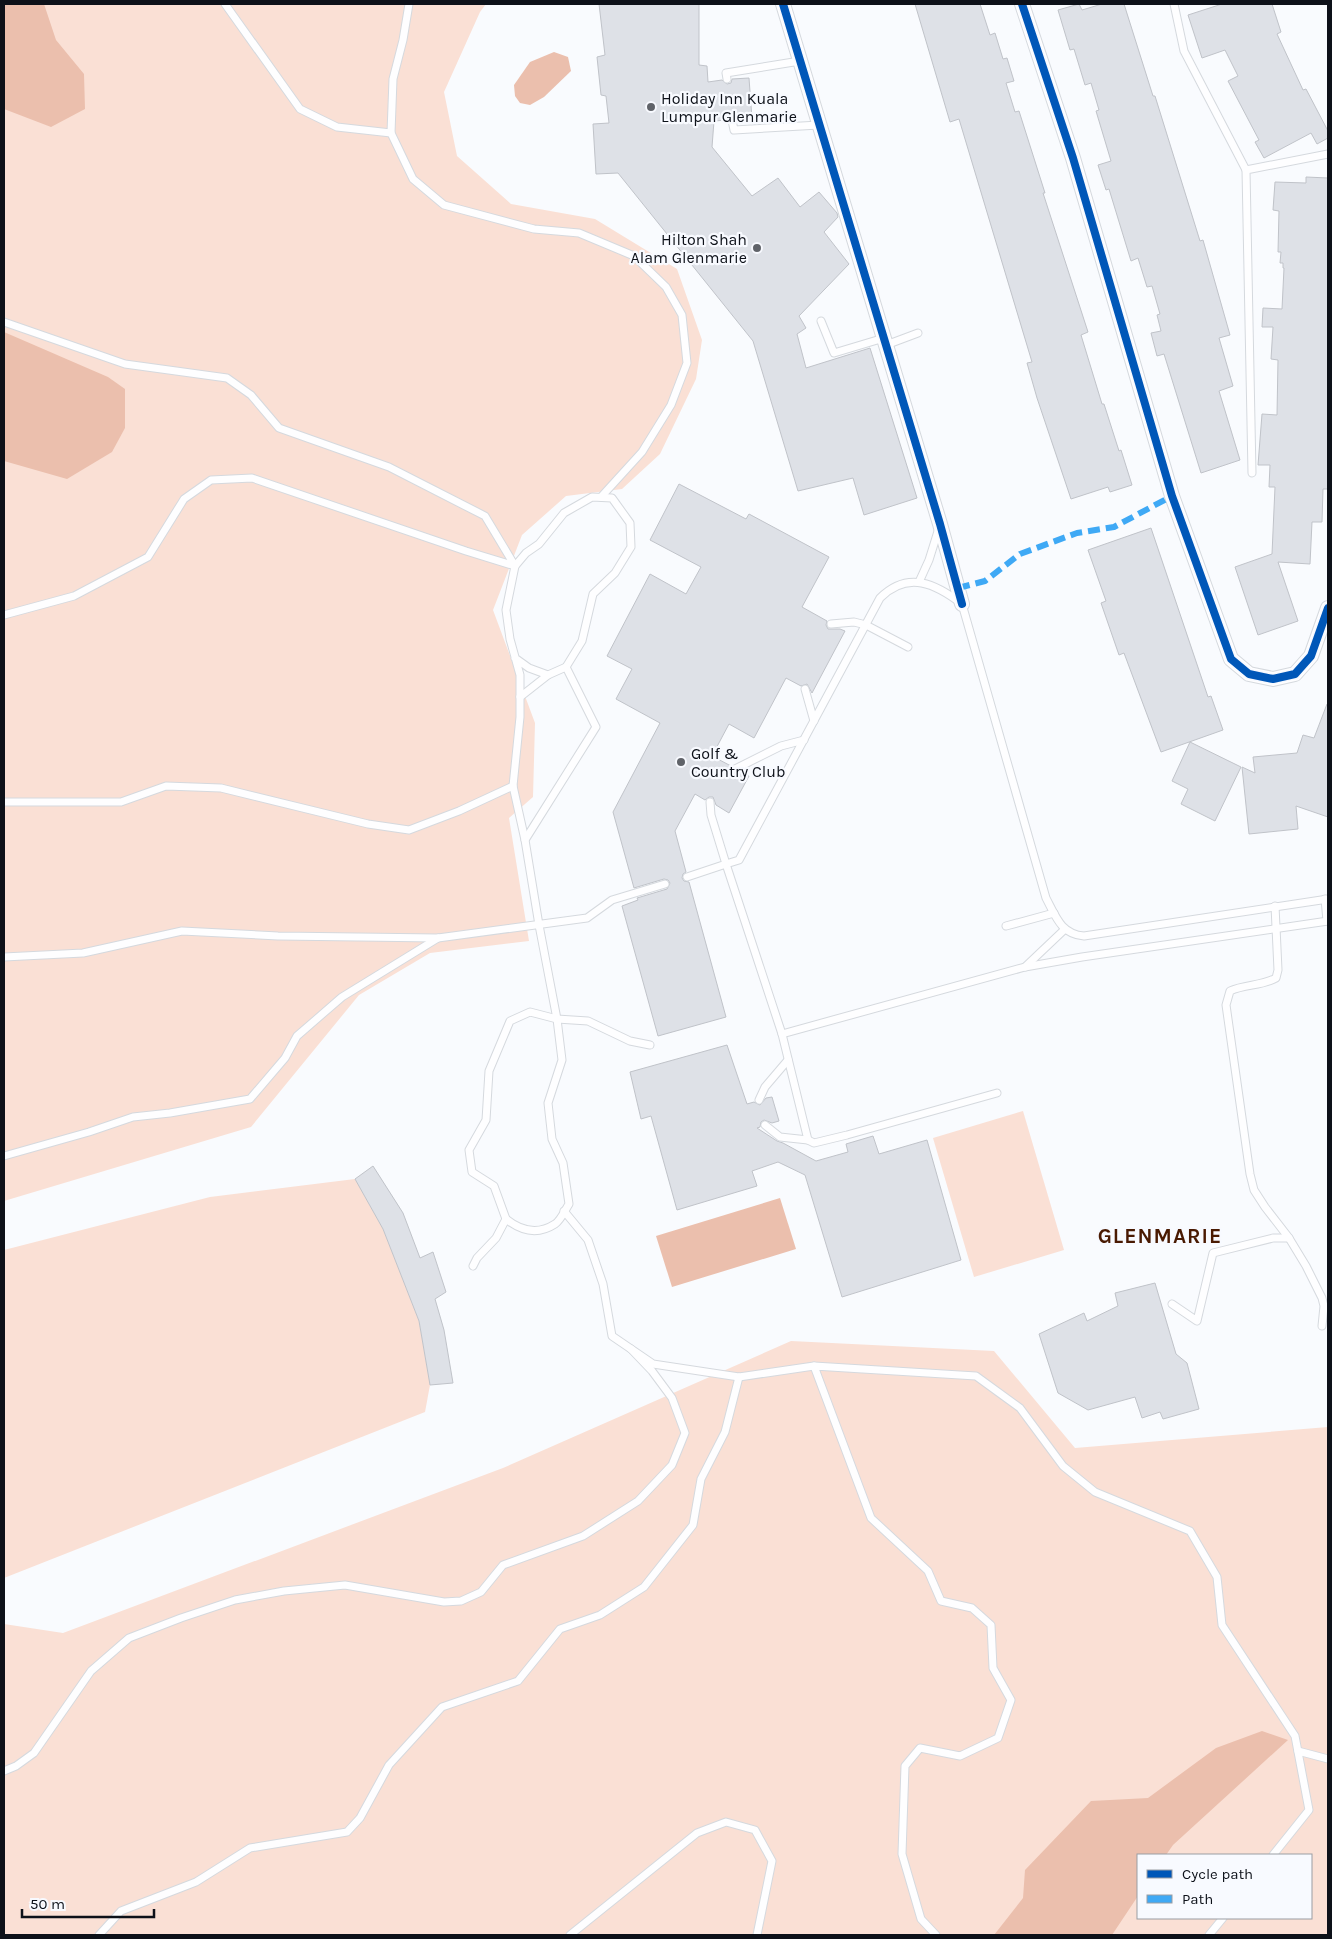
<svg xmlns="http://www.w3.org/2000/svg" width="1332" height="1939" font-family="Karla,sans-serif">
	<rect width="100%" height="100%" fill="#f9fbfe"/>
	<g fill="#fae0d5" fill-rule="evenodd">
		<path d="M4,4H486L480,12L444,92L457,156L511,204L595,219L677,269L702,340L696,379L660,454L622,489L566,496L522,535L493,610L535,723L533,797L509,818L529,941L430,953L359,995L251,1127L4,1201Z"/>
		<path d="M1023,1111L1064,1250L974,1277L933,1138Z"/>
		<path d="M355,1179L383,1229L419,1321L430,1385L425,1412L4,1578V1250L210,1197Z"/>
		<path d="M791,1341L994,1351L1075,1448L1328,1427V1935H4V1624L63,1633L503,1468ZM1138,1855H1311V1918H1138Z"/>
	</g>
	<g fill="#ebbfad">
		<path d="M4,4H44L56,40L84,74L85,109L51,127L4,109Z"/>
		<path d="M554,52L568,57L571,71L544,97L530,105L520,103L515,96L514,85L530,62Z"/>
		<path d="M4,332L108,377L125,389V428L112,452L67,479L4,461Z"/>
		<path d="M780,1198L796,1249L672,1287L656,1236Z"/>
		<path d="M1262,1731L1288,1740L1173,1845L1166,1855H1138V1896L1112,1935H994L1023,1898L1025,1870L1091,1801L1148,1798L1216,1748Z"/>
	</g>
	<g fill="#dee1e7" stroke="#c0c3c9">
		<path d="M599,4H699V65L707,66L708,82L722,80L727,84L731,83L732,79L749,78L752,119L737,120L736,116L731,115L728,116L727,120L714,121L712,147L752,196L778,178L800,207L819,192L837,213L838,217L824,232L849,264L799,316L806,328L797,334L806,368L870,348L917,498L864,515L853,478L798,491L753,341L618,173L596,174L593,124L609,123L606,96L601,95L597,57L605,55Z"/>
		<path d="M915,4H980L990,35L995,33L1003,59L1007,58L1014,81L1006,83L1015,112L1019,111L1045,193H1043L1088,332L1081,335L1102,404H1104L1119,451L1121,450L1132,485L1110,492L1108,487L1071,499L1037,398L1027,363L1032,362L959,119L950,122Z"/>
		<path d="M1079,4L1082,10L1102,4H1124L1153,96H1155L1200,241L1203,240L1230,335L1219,338L1233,386L1219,391L1240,460L1201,473L1164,354L1157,356L1151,333L1161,331L1157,315L1160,314L1152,286L1147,287L1138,258L1131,261L1109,189L1106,190L1098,165L1111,161L1096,111L1099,110L1091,83L1085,85L1074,49L1070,50L1058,10Z"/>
		<path d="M1222,4H1272L1281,32L1277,34L1303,90L1306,89L1328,131V138L1317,144L1311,133L1264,158L1255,142L1259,140L1228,81L1238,76L1225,50L1202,58L1188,15Z"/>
		<path d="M1306,177L1328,178V489H1323L1322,522H1312L1310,564L1278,562L1298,621L1258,635L1235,567L1272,554L1275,487H1269L1270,465H1258L1262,414L1277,415L1278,360L1271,359L1273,327H1262L1263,308L1282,309L1284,268H1283V263H1280L1281,252H1278L1279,211L1273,210L1275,182L1306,183Z"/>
		<path d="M679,484L746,519L749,514L829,557L802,607L827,621L826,625L828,629H840L845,631L812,693L807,684L801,686L786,678L754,738L729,724L712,756L731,766L730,771L733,774L741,772L749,776L729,813L716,805L713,797H709L705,800L695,794L675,831L686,872L683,874L682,878L684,881L689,882L726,1017L658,1036L622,906L638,900L637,898L667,889L670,883L668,880L664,879L634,888L613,812L660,723L616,699L632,669L607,656L650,574L686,594L701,567L650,540Z"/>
		<path d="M1151,528L1208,697L1211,696L1223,730L1161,752L1124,653L1119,655L1101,603L1106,601L1088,550Z"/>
		<path d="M1327,704H1328V817L1296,806L1298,829L1249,834L1242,767L1255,773L1253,757L1297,753L1303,735L1314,738Z"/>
		<path d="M1190,742L1241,767L1215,821L1181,804L1188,789L1172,781Z"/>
		<path d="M727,1045L747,1104L754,1102L760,1105L766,1098L772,1097L779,1121L772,1123L764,1120L761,1122L760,1127L757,1128L777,1141L783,1143L816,1161L848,1152L846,1144L873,1136L879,1154L927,1140L961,1260L842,1297L805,1175L778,1162L752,1171L757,1186L677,1210L651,1116L641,1119L630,1072Z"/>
		<path d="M373,1166L403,1213L420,1258L433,1252L446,1292L435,1299L444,1330L453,1383L430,1385L419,1321L383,1229L355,1179Z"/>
		<path d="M1155,1283L1176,1354L1187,1363L1199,1409L1163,1419L1160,1412L1142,1418L1135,1397L1088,1410L1058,1393L1039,1334L1084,1313L1087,1321L1118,1306L1115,1293Z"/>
	</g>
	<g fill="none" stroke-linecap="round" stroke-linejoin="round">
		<g stroke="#d5d9de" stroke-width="9">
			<g id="service">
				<path d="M225,4L300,109L337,127L391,133"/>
				<path d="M409,4L403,40L393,79L391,133L413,179L444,205L534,229L579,233L634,256L666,287L682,315L687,363L671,405L642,452L601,497"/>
				<path d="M1174,4L1184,51L1246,170"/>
				<path d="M727,79L726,73L800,61"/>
				<path d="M732,120L734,130L819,125"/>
				<path d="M821,321L834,353L884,338"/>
				<path d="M4,322L125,364L227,378L251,395L279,428L389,467L485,516L515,566"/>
				<path d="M886,345L918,333"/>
				<path d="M1252,473L1246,170L1328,154"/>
				<path d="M919,582L929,560L939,528"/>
				<path d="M4,615L74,596L148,557L184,499L211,480L252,478L466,551L515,566"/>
				<path d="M831,624L854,622L866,625L908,647"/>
				<path d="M515,658L529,668L548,675L566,667L582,641L593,594L615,573L631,547L630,523L612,498L592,497L564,513L539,544L526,553L515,566L506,610L510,639L520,675V717L513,786L525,840"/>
				<path d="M805,689L814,721"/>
				<path d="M520,697L548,675"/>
				<path d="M735,769L781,746L804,740"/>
				<path d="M4,802H121L166,786L221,788L368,824L409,830L459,811L513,786"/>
				<path d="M687,877L726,864L711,815L710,802"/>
				<path d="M1325,899L1327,921"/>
				<path d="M1275,906L1278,970L1276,978C1262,986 1245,984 1230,991L1226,1005L1250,1174L1254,1190L1265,1207L1289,1238L1306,1266L1322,1298L1324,1306L1322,1326"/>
				<path d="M1006,926L1054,913"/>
				<path d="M4,957L83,953L182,931L278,936L438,938L587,918L612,900L665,884"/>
				<path d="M1025,967L1064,930"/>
				<path d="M782,1034L1025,967L1082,957L1328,921"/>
				<path d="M997,1093L847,1135L814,1143L808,1140L782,1034L726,864L739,860L880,598C908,570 936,584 962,604L1046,898C1056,917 1061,934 1084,936L1328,899"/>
				<path d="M759,1100L765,1087L788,1060"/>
				<path d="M765,1125L780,1137L808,1140"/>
				<path d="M4,1156L89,1132L133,1117L170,1113L250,1099L285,1058L297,1036L342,997L438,938"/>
				<path d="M564,1211L588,1240L603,1284L612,1336L653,1364L739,1377L814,1366"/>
				<path d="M506,1219C521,1231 538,1235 555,1224C561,1220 565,1210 569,1204L563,1163L552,1139L548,1103L562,1060L557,1019L539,925L525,840L596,727L566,667"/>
				<path d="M473,1266L477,1258L496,1238L506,1219L494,1186L472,1172L469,1150L486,1120L489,1071L510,1021L530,1012L557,1019L588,1021L630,1041L650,1045"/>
				<path d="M1172,1304L1197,1321L1213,1253L1273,1238H1289"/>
				<path d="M1298,1751L1328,1759"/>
				<path d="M4,1771L16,1766L34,1753L91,1671L129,1638L181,1618L235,1600L284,1591L345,1585L444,1602L461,1601L481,1592L503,1565L583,1536L638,1501L672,1465L685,1433L672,1398L652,1371L631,1349"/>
				<path d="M99,1935L121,1911L196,1882L250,1848L347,1832L360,1818L389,1765L442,1707L518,1681L560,1629L600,1615L644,1587L693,1525L701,1479L725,1432L739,1377"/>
				<path d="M570,1935L697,1833L726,1822L755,1830L772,1861L757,1935"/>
				<path d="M936,1935L921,1919L902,1854L905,1766L920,1748L960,1756L998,1738L1011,1700L993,1668L991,1625L972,1608L941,1601L928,1571L871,1518L814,1366L976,1376L1020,1408L1063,1466L1095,1492L1190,1531L1217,1577L1222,1625L1295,1736L1309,1810L1273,1855"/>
				<path d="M1209,1935L1223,1918"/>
			</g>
		</g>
		<g stroke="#d5d9de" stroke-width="16">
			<g id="minor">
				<path d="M783,4L940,524L962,604"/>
				<path d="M1022,4L1073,158L1172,496L1231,659L1249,674L1273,679L1295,674L1311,656L1328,608"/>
			</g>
		</g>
		<use href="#service" stroke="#fefeff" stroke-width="7"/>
		<use href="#minor" stroke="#fefeff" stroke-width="14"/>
		<path stroke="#3fa9f5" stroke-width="6" stroke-dasharray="12 6" stroke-linecap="butt" d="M958,588L985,581L1020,554L1077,533L1114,527L1172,496"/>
		<g stroke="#f8faff" stroke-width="11">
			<g id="cycleway">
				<path d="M783,4L940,524L962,604"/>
				<path d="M1022,4L1073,158L1172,496L1231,659L1249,674L1273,679L1295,674L1311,656L1328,608"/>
			</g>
		</g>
		<use href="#cycleway" stroke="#0057b8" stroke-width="8"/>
	</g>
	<g fill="#606369" stroke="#f8faff" stroke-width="2">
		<circle cx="651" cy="107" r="5"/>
		<circle cx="757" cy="248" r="5"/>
		<circle cx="681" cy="762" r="5"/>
	</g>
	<g text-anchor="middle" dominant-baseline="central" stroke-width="4.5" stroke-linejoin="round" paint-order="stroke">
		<g font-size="16" fill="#0d1119" stroke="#f8faff" text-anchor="start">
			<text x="661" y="98">Holiday Inn Kuala<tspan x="661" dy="18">Lumpur Glenmarie</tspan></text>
			<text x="747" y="239" text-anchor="end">Hilton Shah<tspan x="747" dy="18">Alam Glenmarie</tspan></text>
			<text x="691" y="753">Golf &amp;<tspan x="691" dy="18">Country Club</tspan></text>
		</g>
		<g font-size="21" font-weight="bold" letter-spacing="1" fill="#491a02" stroke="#f8faff">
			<text x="1160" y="1236">GLENMARIE</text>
		</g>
	</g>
	<rect width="1332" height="1939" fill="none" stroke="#0d1119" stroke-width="10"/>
	<rect x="1137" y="1854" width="175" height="65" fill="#f8faff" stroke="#9a9da3"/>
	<rect x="1147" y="1870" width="25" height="8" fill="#0057b8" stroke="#9a9da3"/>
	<text x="1182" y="1879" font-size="15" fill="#0d1119">Cycle path</text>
	<rect x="1147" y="1895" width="25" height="8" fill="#3fa9f5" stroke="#9a9da3"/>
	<text x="1182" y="1904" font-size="15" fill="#0d1119">Path</text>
	<path d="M22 1909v8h132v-8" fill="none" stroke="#0d1119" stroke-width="2.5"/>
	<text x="30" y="1909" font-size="15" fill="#0d1119" stroke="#f8faff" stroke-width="4" paint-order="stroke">50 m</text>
</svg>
